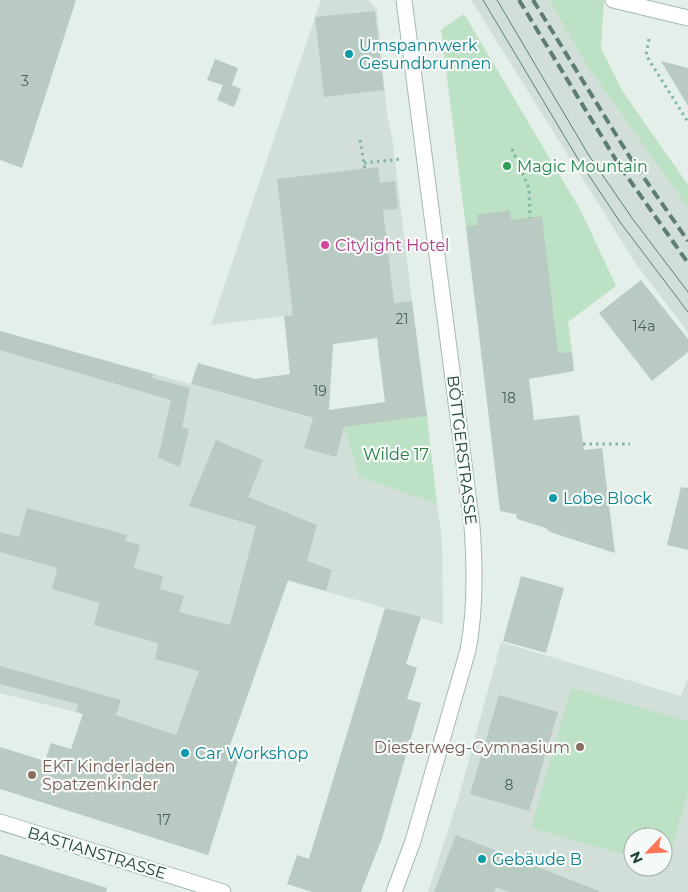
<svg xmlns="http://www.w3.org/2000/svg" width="688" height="892" font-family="Montserrat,sans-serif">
	<rect width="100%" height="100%" fill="#e4efe9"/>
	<g fill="#d2dfd8" fill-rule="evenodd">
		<path d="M321,0H368L377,10L387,114L392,136L412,301L211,325Z"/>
		<path d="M471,0H549L586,64L688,208V332L636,264Z"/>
		<path d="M0,331L344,427L359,477L437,504L442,539L443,624L288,581L228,751L240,754L208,855L53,806L83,714L0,693Z"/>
		<path d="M501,642L681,696L688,678V892H428L459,796ZM633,837H663V867H633Z"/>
	</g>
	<g fill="#bce1c4">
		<path d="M549,0H604L601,48L623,92L688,185V208L586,64Z"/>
		<path d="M464,14L581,211L616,286L568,322L572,352L483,363L441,30Z"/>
		<path d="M427,416L437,504L359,477L344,427Z"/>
		<path d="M571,688L688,721V791L667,866L663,865V837H633V857L531,828Z"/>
	</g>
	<g fill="#b9cac2" fill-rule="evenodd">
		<path d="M0,0H76L22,168L0,160Z"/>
		<path d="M375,11L384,90L324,97L315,17Z"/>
		<path d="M215,59L238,68L232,85L241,89L234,107L217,100L223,85L207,80Z"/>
		<path d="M661,61L688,68V106Z"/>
		<path d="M378,167L380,183L395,181L398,209L383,210L394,303L412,301L427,416L344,427L336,457L304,448L313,418L191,384L198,363L255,379L290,374L284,316L293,315L277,179ZM377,338L385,402L329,410L333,344Z"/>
		<path d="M510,210L511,220L542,216L558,353L572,352L574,371L529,379L534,420L579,415L584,450L602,448L615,553L550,532L546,528L517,519L516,514L500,511L466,226L478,225L477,215Z"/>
		<path d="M641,280L688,339V352L652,381L599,313Z"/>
		<path d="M0,331L153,374L152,378L190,388L182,428L189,429L180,467L158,458L171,400L0,350Z"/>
		<path d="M216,440L263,460L248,497L317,525L307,561L332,570L326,591L288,580L228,751L240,754L208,855L0,789V747L45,761L51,743L71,749L83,714L76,712L78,704L0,684V666L121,700L116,715L176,735L199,671L155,659L158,643L94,625L99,603L52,589L57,568L0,552V532L19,537L27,508L127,535L125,541L140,545L134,568L163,576L160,589L184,596L179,612L230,625L256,526L189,506Z"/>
		<path d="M681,487L688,488V550L667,545Z"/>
		<path d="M521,576L564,588L546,653L503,641Z"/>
		<path d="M385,608L421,617L406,664L417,668L407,699L421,703L382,838L361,892H312L287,884L297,855L309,859Z"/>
		<path d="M499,695L558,712L529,811L470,794Z"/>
		<path d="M456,835L599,891V892H509L496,887L494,892H434Z"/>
		<path d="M0,854L107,888L106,892H0Z"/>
	</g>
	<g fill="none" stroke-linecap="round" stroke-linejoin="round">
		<g stroke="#a6b8b0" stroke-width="17">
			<g id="minor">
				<path d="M0,822L223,892"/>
				<path d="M394,892L413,841L468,650C476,609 475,567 472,526L404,0"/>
			</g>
		</g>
		<g stroke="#a6b8b0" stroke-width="17">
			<path id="tertiary" d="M613,0L688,18"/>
		</g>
		<g stroke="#82b5a2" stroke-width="3" stroke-dasharray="2.5 4" stroke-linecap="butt">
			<path d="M649,39L646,55L688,122"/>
			<path d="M360,140L365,169"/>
			<path d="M512,149L529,188L530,218"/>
			<path d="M364,163L401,159"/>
			<path d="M583,444H630"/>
		</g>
		<use href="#minor" stroke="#fff" stroke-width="15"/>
		<use href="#tertiary" stroke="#fff" stroke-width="15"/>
		<g stroke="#5c7d73" stroke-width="1">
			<path d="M483,0L578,159L620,222L688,312"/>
			<path d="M497,0L588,154L632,218L688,292"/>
		</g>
		<g stroke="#5c7d73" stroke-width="4" stroke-dasharray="10 5" stroke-linecap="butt">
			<path d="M519,0L619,165L688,263"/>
			<path d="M533,0L631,159L688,241"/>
		</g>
	</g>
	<g fill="#0f9aa8" stroke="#f5faf8" stroke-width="2">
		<circle cx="349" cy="54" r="5"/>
		<circle cx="553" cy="498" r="5"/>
		<circle cx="185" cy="753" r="5"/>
		<circle cx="482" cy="859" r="5"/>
	</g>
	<circle fill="#2e9e5b" stroke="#f5faf8" stroke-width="2" cx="507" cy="166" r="5"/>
	<circle fill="#d1479c" stroke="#f5faf8" stroke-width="2" cx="325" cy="245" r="5"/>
	<g fill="#8d6e63" stroke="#f5faf8" stroke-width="2">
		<circle cx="580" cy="747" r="5"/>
		<circle cx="32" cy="775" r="5"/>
	</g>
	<g text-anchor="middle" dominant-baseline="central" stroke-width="4.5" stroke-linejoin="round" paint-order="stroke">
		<g font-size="14" fill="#48645a">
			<text x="25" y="81">3</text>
			<text x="402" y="319">21</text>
			<text x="644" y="326">14a</text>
			<text x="320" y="391">19</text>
			<text x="509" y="398">18</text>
			<text x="509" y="785">8</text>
			<text x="164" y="820">17</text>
		</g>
		<g font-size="16" fill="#0d838f" stroke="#f5faf8" text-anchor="start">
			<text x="359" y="45">Umspannwerk<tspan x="359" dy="18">Gesundbrunnen</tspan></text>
			<text x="563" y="498">Lobe Block</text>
			<text x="195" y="753">Car Workshop</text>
			<text x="492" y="859">Gebäude B</text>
		</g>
		<g font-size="16" fill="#27864d" stroke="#f5faf8" text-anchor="start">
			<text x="517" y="166">Magic Mountain</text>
		</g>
		<g font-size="16" fill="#b23c85" stroke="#f5faf8" text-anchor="start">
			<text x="335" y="245">Citylight Hotel</text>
		</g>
		<g font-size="16" fill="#224238" stroke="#f5faf8">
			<text transform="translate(462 450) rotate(83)">BÖTTGERSTRASSE</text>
			<text transform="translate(97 853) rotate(17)">BASTIANSTRASSE</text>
		</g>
		<g font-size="16" fill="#287c44" stroke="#f5faf8">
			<text x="396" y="454">Wilde 17</text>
		</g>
		<g font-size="16" fill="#785e54" stroke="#f5faf8" text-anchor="end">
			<text x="570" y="747">Diesterweg-Gymnasium</text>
			<text x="42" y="766" text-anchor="start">EKT Kinderladen<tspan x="42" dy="18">Spatzenkinder</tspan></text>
		</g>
	</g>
	<g transform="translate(648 852) rotate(245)"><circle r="24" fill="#f5faf8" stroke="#a1b0ab"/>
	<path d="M0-4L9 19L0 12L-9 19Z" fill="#fc7554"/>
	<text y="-8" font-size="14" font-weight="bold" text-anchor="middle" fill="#224238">N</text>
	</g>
</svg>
